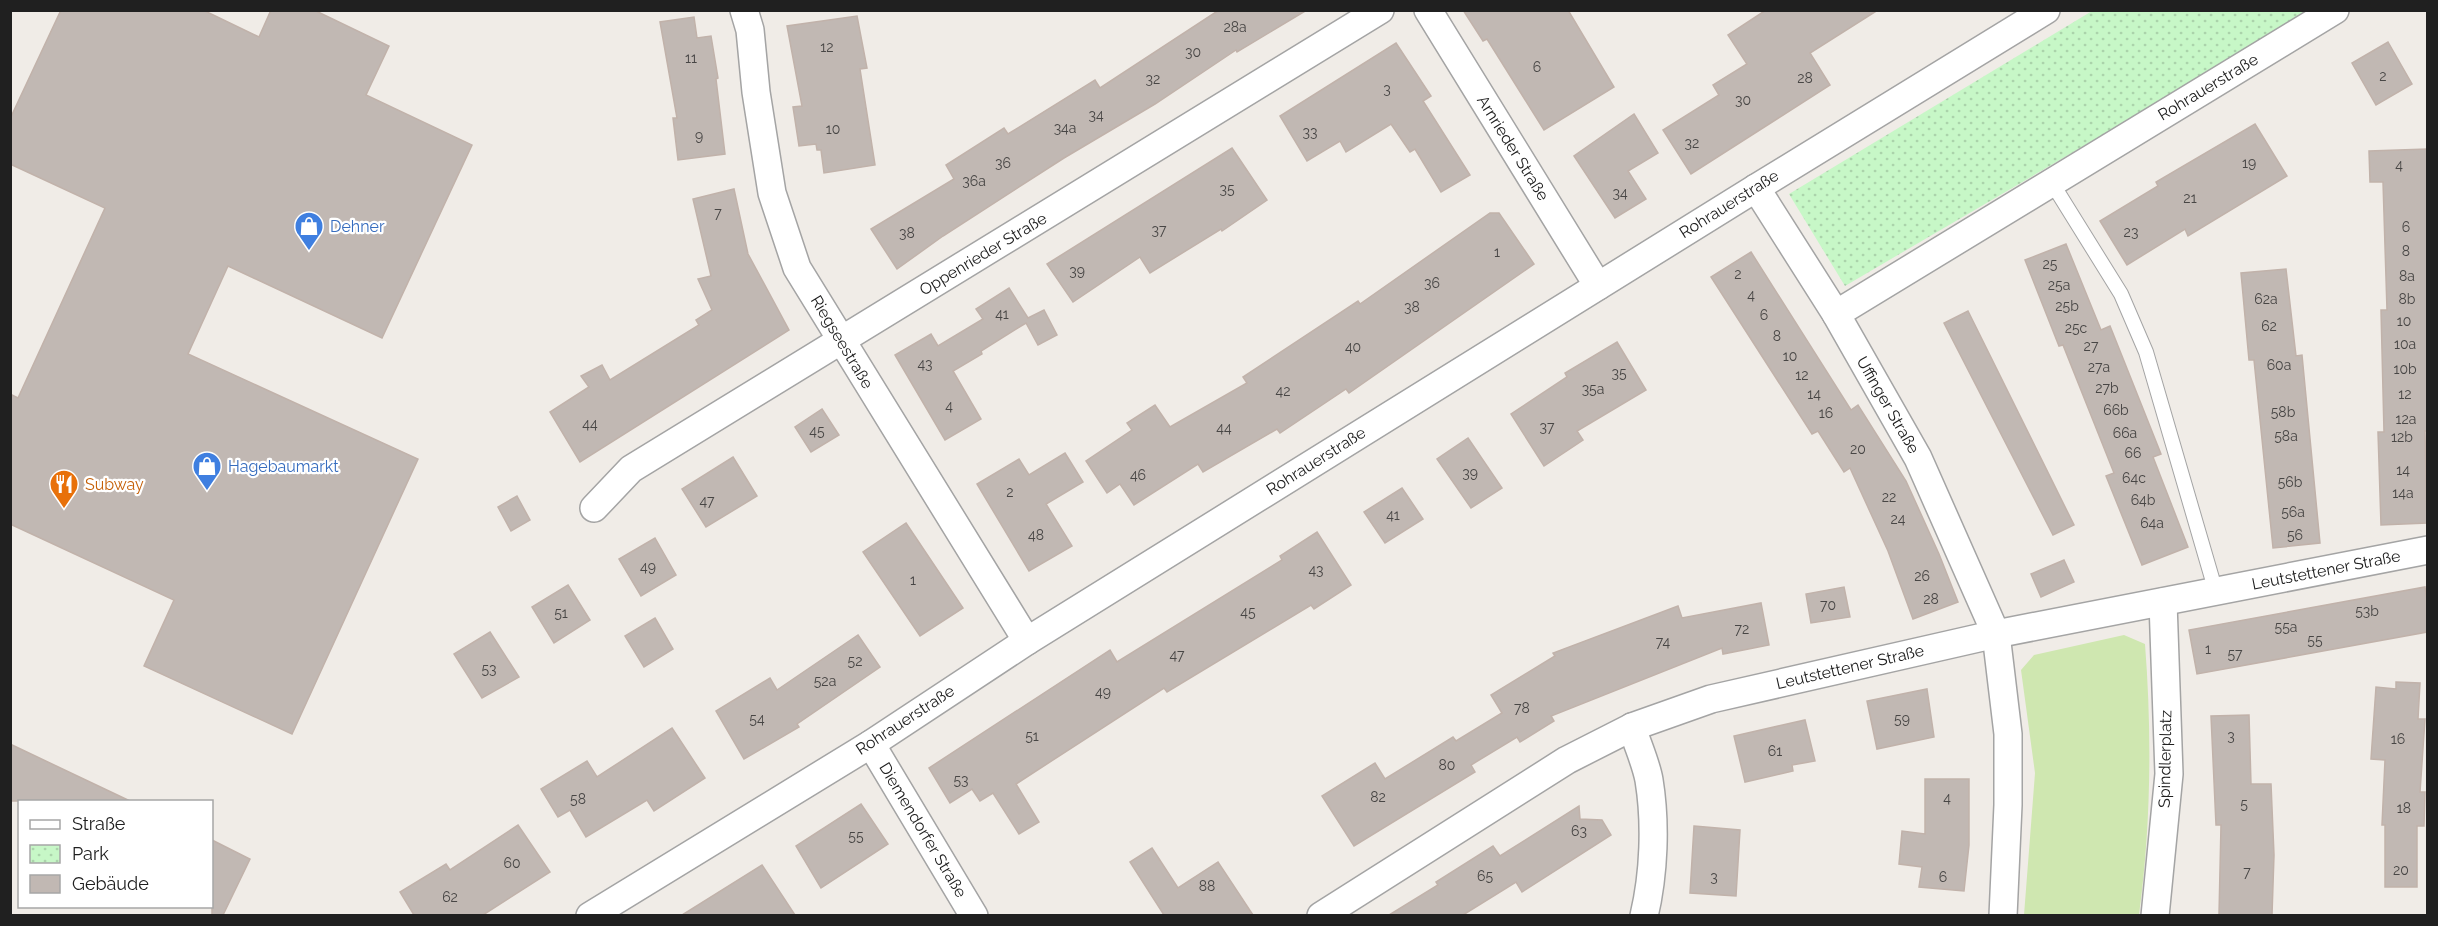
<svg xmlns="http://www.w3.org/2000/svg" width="2438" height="926" font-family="Raleway,sans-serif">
	<defs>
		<pattern id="park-dots" width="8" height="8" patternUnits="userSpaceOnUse" patternTransform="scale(1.5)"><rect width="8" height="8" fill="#c7f7c7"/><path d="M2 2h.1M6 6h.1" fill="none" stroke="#abd3ab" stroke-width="1.8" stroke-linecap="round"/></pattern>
	</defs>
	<rect width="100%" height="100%" fill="#f0ece7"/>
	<path fill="#cfe7b0" d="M2124,635L2145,644C2152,734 2151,826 2139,915H2024L2035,773L2021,670L2034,655Z"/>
	<path fill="url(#park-dots)" d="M2092,11H2314L1845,286L1789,194Z"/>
	<g fill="#c1b8b3" stroke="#c1b2aa" stroke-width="1.5">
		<path d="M61,10H203L259,37L271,10H314L389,46L366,95L472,145L382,338L228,266L188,354L418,459L292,734L144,666L174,600L10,524V394L18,398L105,208L10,164V119Z"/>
		<path d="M1219,10H1307L1237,52L1236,50L1155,104L1064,158L943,236L897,269L871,229L954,179L946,165L1004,128L1008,134L1095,80L1100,88Z"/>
		<path d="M1463,10H1568L1614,87L1544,130L1487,39L1483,41Z"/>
		<path d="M1766,10H1878L1810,53L1830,85L1691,174L1663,130L1719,95L1713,85L1747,64L1728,35Z"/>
		<path d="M857,16L867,68L860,69L875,165L824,173L821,150H817L816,144L799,146L793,107L802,106L787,26Z"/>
		<path d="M694,17L697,38L711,36L718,78L716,79L725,154L678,160L673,118H677L660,22Z"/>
		<path d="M2388,42L2412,84L2376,105L2352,63Z"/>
		<path d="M1396,43L1431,96L1423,101L1470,175L1441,192L1415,149L1410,152L1391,124L1346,152L1340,141L1307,161L1280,116Z"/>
		<path d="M1634,114L1658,153L1628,171L1646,199L1615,218L1574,156Z"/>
		<path d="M2255,124L2287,176L2188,236L2185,229L2127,265L2100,221L2158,186L2156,182Z"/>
		<path d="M1232,148L1267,200L1222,231L1221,229L1150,273L1140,257L1073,302L1047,264Z"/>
		<path d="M2427,149V431H2425L2427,523L2381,525L2378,432H2384L2381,310H2387L2383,182H2370L2369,151Z"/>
		<path d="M734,189L748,254L789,330L580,462L550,412L589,387L581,376L602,365L610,380L699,325L696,320L712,310L698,279L711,276L693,199Z"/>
		<path d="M1490,213H1499L1534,264L1349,393L1346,389L1280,433L1277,429L1203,472L1198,464L1134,505L1120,484L1107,493L1086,461L1132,430L1127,423L1155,405L1170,427L1247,383L1243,377L1358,301L1360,304Z"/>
		<path d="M2066,244L2101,330L2110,326L2124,361L2161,454L2153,457L2188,547L2142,565L2106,476L2114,473L2063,345L2059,346L2025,260Z"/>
		<path d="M1751,252L1851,410L1858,405L1906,481L1939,554L1958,602L1913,619L1888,551L1850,468L1844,472L1818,431L1812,434L1711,277Z"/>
		<path d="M2286,269L2296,356L2302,355L2320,543L2273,548L2254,360H2249L2241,273Z"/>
		<path d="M1009,288L1028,318L1044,310L1057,335L1038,345L1026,323L981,351L982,354L953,371L981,419L945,440L895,355L931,334L938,346L983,319L976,309Z"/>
		<path d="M1968,311L2074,525L2053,535L1944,323Z"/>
		<path d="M1617,342L1646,390L1577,431L1583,440L1544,466L1511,414L1567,377L1565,373Z"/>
		<path d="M822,409L839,435L811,452L795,427Z"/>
		<path d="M1468,438L1502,488L1471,508L1437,459Z"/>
		<path d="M1065,453L1083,482L1046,504L1072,546L1029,571L977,484L1019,459L1029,475Z"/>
		<path d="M733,457L757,496L706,527L682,489Z"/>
		<path d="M1402,488L1423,519L1385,543L1364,512Z"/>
		<path d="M517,496L530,520L511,531L498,507Z"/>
		<path d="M906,523L963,608L920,636L863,552Z"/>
		<path d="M1317,532L1351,585L1314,609L1311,605L1167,692L1164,688L1016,784L1039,822L1019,834L993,793L980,801L972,789L950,803L929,768L1110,650L1117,662L1282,560L1280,556Z"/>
		<path d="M655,538L676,575L641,596L619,559Z"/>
		<path d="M2064,560L2074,582L2041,597L2031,574Z"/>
		<path d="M568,585L590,620L554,643L532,607Z"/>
		<path d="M1844,587L1850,617L1811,623L1806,594Z"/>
		<path d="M2425,587L2427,600V632L2197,674L2189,630Z"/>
		<path d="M1761,603L1769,645L1723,654L1722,648L1551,716L1554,721L1520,742L1517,737L1471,765L1475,772L1354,846L1322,796L1375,763L1385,779L1453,737L1456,741L1502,713L1491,695L1555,656L1553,653L1678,606L1682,618Z"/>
		<path d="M655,618L673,649L644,667L625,636Z"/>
		<path d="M490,632L519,677L482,698L454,654Z"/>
		<path d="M858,635L880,667L797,724L799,727L744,759L716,711L770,678L777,690Z"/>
		<path d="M2396,682L2420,683L2418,719H2425L2420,792H2425L2424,826H2417V887H2385V825H2382L2385,760L2371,759L2376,687L2396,689Z"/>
		<path d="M1927,689L1934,737L1877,749L1867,701Z"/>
		<path d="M2249,715L2251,784H2271L2274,855L2272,915H2219L2221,825H2216L2211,716Z"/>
		<path d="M1805,720L1815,761L1792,765L1793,771L1745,782L1734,736Z"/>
		<path d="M672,728L705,778L654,811L647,800L586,837L570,810L558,817L541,789L587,761L597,777Z"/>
		<path d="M10,744L130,801H10Z"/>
		<path d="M1925,779H1969V845L1964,891L1919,887L1922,867L1899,864L1902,831L1925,834Z"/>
		<path d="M861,804L888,844L821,888L796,846Z"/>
		<path d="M1579,806L1580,819L1602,820L1611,835L1522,892L1516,882L1463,915H1389L1438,885L1436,882L1493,846L1500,856Z"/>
		<path d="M518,825L550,872L483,915H414L400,892L446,864L450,870Z"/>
		<path d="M1694,826L1740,830L1736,896L1690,893Z"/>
		<path d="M212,840L250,859L223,915H212Z"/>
		<path d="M1152,848L1178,888L1218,862L1253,915H1164L1130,862Z"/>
		<path d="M762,865L795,915H682Z"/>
	</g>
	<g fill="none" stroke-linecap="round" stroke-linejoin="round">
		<g stroke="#a4a4a4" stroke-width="16">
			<path id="lane" d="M2052,183L2121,294L2146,352L2216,592"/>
		</g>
		<g stroke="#a4a4a4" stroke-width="30">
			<g id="street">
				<path d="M744,10L750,30L756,92L772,193L797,268L1027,641"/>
				<path d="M1428,10L1598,286"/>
				<path d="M1756,188L1836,314L1918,458L1996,634L2008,734V805L2003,916"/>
				<path d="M1836,314L2335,10"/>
				<path d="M594,508L631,469L1380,10"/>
				<path d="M1632,727C1637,744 1646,763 1649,780C1656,823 1654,874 1644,916"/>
				<path d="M871,744L974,916"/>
				<path d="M590,916L871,744L1027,641L1756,188L2046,10"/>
				<path d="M1321,916L1567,760L1632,727L1711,699L1996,634L2428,550"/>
				<path d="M2155,916L2169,774L2163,602"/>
			</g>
		</g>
		<use href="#lane" stroke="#fff" stroke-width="14"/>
		<use href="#street" stroke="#fff" stroke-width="27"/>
	</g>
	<defs>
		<g id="shop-pin" transform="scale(1.5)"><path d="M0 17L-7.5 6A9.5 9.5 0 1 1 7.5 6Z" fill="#3f7fe0" stroke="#fff"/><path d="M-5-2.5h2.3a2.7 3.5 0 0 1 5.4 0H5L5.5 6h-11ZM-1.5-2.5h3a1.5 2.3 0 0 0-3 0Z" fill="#fff"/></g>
		<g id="restaurant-pin" transform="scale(1.5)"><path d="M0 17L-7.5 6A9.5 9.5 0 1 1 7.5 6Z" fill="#e8710a" stroke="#fff"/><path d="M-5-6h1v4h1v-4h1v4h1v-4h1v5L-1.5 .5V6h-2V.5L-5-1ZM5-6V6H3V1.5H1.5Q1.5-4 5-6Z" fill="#fff"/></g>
	</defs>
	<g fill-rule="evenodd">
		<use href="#shop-pin" x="309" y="226"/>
		<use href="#shop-pin" x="207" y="466"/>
		<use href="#restaurant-pin" x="64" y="484"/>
	</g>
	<g text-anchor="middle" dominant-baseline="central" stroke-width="4.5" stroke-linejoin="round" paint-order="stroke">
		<g font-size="14" fill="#484645">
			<text x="1235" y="27">28a</text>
			<text x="827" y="47">12</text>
			<text x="1193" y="52">30</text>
			<text x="691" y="58">11</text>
			<text x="1537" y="67">6</text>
			<text x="2383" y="76">2</text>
			<text x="1805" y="78">28</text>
			<text x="1153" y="79">32</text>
			<text x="1387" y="89">3</text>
			<text x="1743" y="100">30</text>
			<text x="1096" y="115">34</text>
			<text x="1065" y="128">34a</text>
			<text x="833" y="129">10</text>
			<text x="1310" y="132">33</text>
			<text x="699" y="136">9</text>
			<text x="1692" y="143">32</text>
			<text x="1003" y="163">36</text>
			<text x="2249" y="163">19</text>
			<text x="2399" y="165">4</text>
			<text x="974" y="181">36a</text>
			<text x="1227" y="189">35</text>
			<text x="1620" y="193">34</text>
			<text x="2190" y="198">21</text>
			<text x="718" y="213">7</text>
			<text x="2406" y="227">6</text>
			<text x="1159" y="230">37</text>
			<text x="2131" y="232">23</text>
			<text x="907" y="233">38</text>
			<text x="2406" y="251">8</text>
			<text x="1497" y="252">1</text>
			<text x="2050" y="264">25</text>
			<text x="1077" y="271">39</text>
			<text x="1738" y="274">2</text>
			<text x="2407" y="276">8a</text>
			<text x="1432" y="283">36</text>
			<text x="2059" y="285">25a</text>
			<text x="1751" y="295">4</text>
			<text x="2266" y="299">62a</text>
			<text x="2407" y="299">8b</text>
			<text x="2067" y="306">25b</text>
			<text x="1412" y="307">38</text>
			<text x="1002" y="314">41</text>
			<text x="1764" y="315">6</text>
			<text x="2404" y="321">10</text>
			<text x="2269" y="326">62</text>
			<text x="2076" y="328">25c</text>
			<text x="1777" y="336">8</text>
			<text x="2405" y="344">10a</text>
			<text x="2091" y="346">27</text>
			<text x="1353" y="347">40</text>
			<text x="1790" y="356">10</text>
			<text x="925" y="364">43</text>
			<text x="2279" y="365">60a</text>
			<text x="2099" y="367">27a</text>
			<text x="2405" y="369">10b</text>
			<text x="1619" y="373">35</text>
			<text x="1802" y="375">12</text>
			<text x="2107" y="388">27b</text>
			<text x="1593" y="389">35a</text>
			<text x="1283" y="391">42</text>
			<text x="1814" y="394">14</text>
			<text x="2405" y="394">12</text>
			<text x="949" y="406">4</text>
			<text x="2116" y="410">66b</text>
			<text x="2283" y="412">58b</text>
			<text x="1826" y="413">16</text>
			<text x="2406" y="419">12a</text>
			<text x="590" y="424">44</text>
			<text x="1547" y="427">37</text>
			<text x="1224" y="428">44</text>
			<text x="817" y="431">45</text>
			<text x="2125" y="433">66a</text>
			<text x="2286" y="436">58a</text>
			<text x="2402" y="437">12b</text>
			<text x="1858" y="449">20</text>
			<text x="2133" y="453">66</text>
			<text x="2403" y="470">14</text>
			<text x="1470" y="473">39</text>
			<text x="1138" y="475">46</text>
			<text x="2134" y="478">64c</text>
			<text x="2290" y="482">56b</text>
			<text x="1010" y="492">2</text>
			<text x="2403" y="493">14a</text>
			<text x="1889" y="497">22</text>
			<text x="2143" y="500">64b</text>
			<text x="707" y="501">47</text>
			<text x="2293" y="512">56a</text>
			<text x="1393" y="515">41</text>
			<text x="1898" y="519">24</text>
			<text x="2152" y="523">64a</text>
			<text x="1036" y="535">48</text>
			<text x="2295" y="535">56</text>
			<text x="648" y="567">49</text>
			<text x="1316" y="570">43</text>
			<text x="1922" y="576">26</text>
			<text x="913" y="580">1</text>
			<text x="1931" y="599">28</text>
			<text x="1828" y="605">70</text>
			<text x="2367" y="611">53b</text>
			<text x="1248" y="612">45</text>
			<text x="561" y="613">51</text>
			<text x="2286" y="627">55a</text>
			<text x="1742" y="629">72</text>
			<text x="2315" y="640">55</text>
			<text x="1663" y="642">74</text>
			<text x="2208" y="649">1</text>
			<text x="2235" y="654">57</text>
			<text x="1177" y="655">47</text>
			<text x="855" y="661">52</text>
			<text x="489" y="669">53</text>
			<text x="825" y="681">52a</text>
			<text x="1103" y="692">49</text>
			<text x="1522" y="708">78</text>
			<text x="757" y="719">54</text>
			<text x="1902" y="719">59</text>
			<text x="1032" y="736">51</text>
			<text x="2231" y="736">3</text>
			<text x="2398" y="739">16</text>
			<text x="1775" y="751">61</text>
			<text x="1447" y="765">80</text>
			<text x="961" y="780">53</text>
			<text x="1378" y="797">82</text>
			<text x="1947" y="798">4</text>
			<text x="578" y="799">58</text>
			<text x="2244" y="804">5</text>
			<text x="2404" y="808">18</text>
			<text x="1579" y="831">63</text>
			<text x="856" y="836">55</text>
			<text x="512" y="863">60</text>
			<text x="2401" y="870">20</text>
			<text x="2247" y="872">7</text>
			<text x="1485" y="876">65</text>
			<text x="1714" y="877">3</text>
			<text x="1943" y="877">6</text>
			<text x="1207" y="886">88</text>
			<text x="450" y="897">62</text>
		</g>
		<g font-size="16" fill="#202020" stroke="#fff">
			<text transform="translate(2208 87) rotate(-31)">Rohrauerstraße</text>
			<text transform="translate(1513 148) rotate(58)">Arnrieder Straße</text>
			<text transform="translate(1729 204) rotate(-32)">Rohrauerstraße</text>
			<text transform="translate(983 254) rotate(-31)">Oppenrieder Straße</text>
			<text transform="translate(842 342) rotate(59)">Riegseestraße</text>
			<text transform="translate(1888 405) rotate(60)">Uffinger Straße</text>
			<text transform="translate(1316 461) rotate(-32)">Rohrauerstraße</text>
			<text transform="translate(2326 570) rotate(-11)">Leutstettener Straße</text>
			<text transform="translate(1850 667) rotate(-13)">Leutstettener Straße</text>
			<text transform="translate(905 720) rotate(-33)">Rohrauerstraße</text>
			<text transform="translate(2165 759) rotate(-89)">Spindlerplatz</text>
			<text transform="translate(923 830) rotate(59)">Diemendorfer Straße</text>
		</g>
		<g font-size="16" fill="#366cbe" stroke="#fff" text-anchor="start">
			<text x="330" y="226">Dehner</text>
			<text x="228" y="466">Hagebaumarkt</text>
		</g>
		<g font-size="16" fill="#c56008" stroke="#fff" text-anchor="start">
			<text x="85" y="484">Subway</text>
		</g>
	</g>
	<rect width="2438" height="926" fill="none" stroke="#202020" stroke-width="24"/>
	<rect x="18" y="800" width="195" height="108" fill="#ffffff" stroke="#a6a6a6" stroke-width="1.5"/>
	<rect x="30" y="820" width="30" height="9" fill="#ffffff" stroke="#a6a6a6" stroke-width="1.5"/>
	<text x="72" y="830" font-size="18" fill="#202020">Straße</text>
	<rect x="30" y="845" width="30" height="18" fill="url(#park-dots)" stroke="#a6a6a6" stroke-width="1.5"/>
	<text x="72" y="860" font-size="18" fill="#202020">Park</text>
	<rect x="30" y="875" width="30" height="18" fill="#c1b8b3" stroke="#a6a6a6" stroke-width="1.5"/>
	<text x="72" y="890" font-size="18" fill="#202020">Gebäude</text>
</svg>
